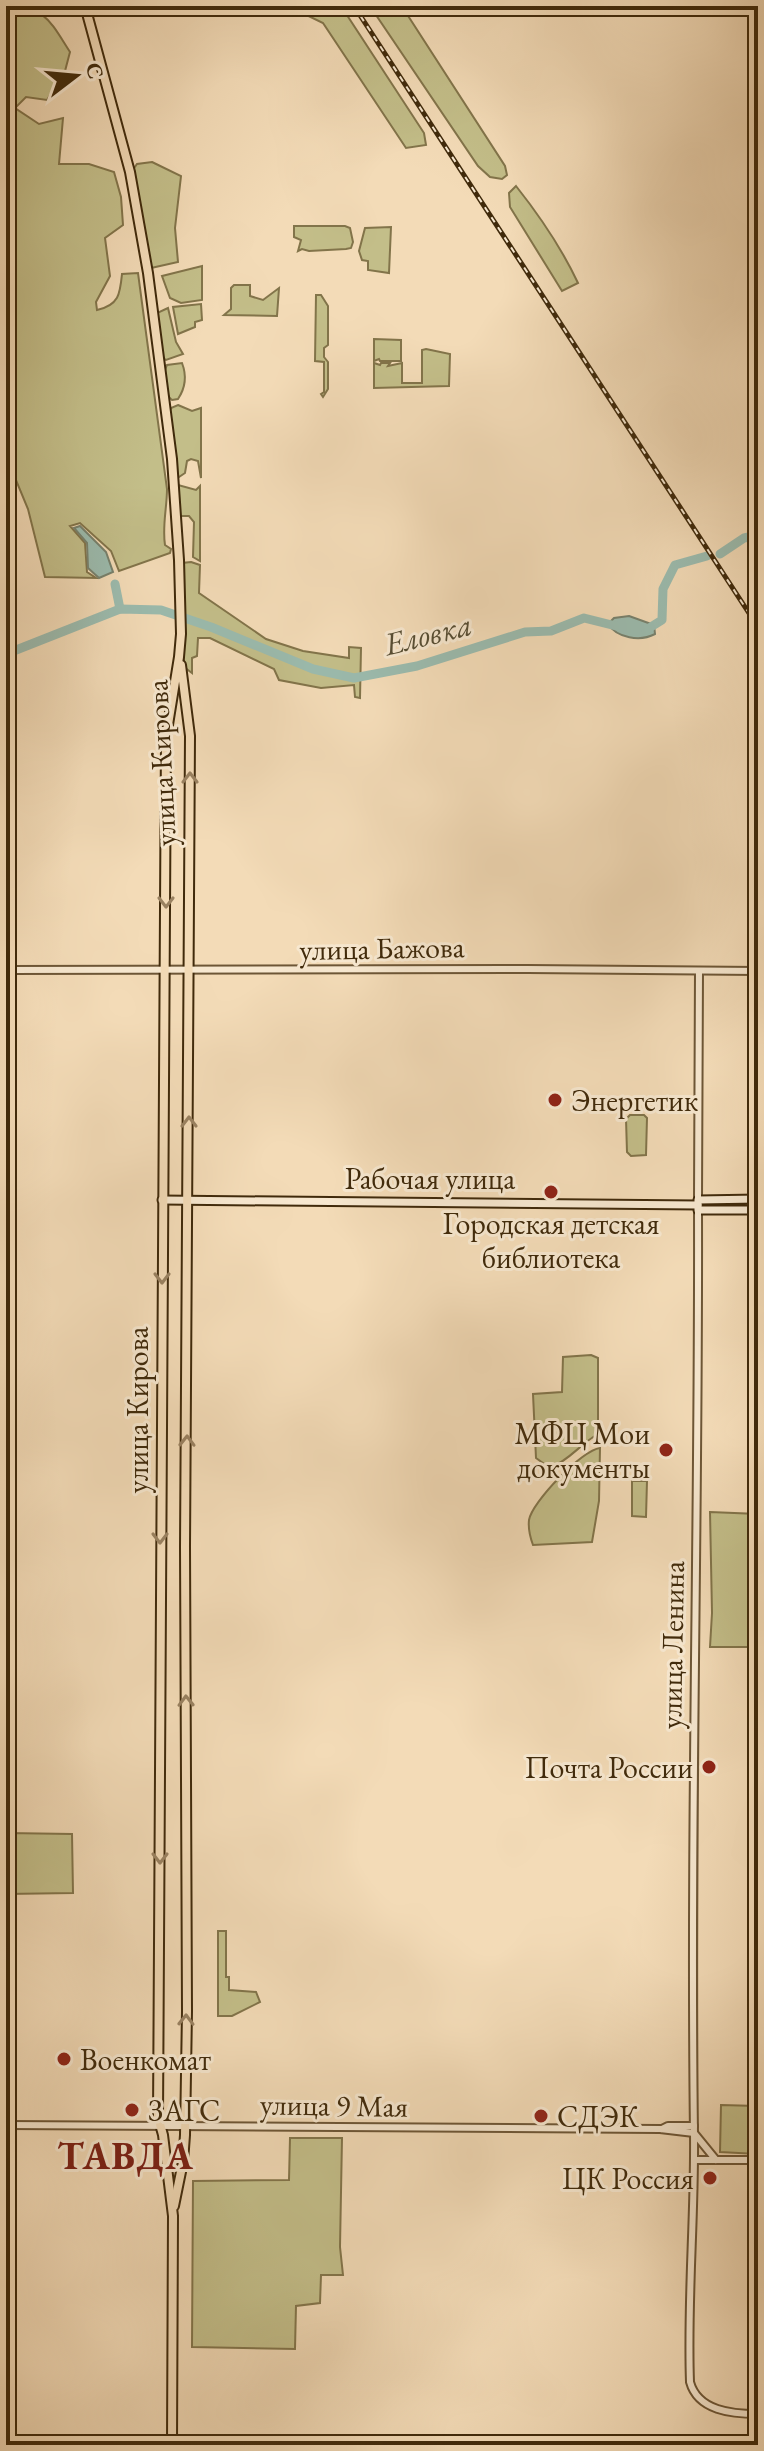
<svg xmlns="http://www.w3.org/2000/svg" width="764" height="2451" font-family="'EB Garamond',serif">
	<rect width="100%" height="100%" fill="#f3dbb7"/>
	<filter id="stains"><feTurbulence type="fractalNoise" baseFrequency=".0025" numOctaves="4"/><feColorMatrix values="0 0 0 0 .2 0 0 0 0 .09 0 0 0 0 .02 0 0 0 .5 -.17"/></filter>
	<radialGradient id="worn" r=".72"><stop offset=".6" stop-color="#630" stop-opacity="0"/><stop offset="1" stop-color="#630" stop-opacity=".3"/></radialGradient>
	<g fill="#c3be89" stroke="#82744a" stroke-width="2">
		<path d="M6,6C45,6 50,21 70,52L65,71L47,100L26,97L15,108L39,124L63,118L59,164H89L114,172L121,197L123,225L105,238L110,276L96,302L97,310C119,305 120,294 122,274L138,273L167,489C167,508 162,526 165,545L171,549L170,553L119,571L111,551L80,523L70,526L85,543L87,572L96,578L45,577L28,509L6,456Z"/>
		<path d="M288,6H341L424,133L426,145L406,148L323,23Z"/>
		<path d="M378,6L383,14L391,9L403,8L505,166L507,175L502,179L490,177L478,166L376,15L373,9Z"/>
		<path d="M152,162L181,176L175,228L178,262L151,268L132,171L137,164Z"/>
		<path d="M516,186C539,215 562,249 578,283L562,291L510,207L509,193Z"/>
		<path d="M294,226H345L350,228L353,242L351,248L346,249L309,251L302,249L298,251L301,240L294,237Z"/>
		<path d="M391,227L389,273L368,270V261L362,260L359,251L365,228Z"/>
		<path d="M202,266V300L181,303L170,298L162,276Z"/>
		<path d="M234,285H250V296L263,300L279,288L277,316L224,315L231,309V288Z"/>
		<path d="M316,295H321L328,306V345L324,348V357L328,362V389L323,397L321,394L324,392V362L315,361Z"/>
		<path d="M201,304L202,320L195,322V327L178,334L173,307Z"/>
		<path d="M168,308L176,342L183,354L166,360L163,358L157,313Z"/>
		<path d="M374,339L401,340V361H380L379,359L374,361Z"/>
		<path d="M426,349L450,354L449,386L374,388V363L380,365L381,363H390L388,366L402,363V383H422V350Z"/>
		<path d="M182,363C187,376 186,387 178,399L172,400C164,394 162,374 167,365Z"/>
		<path d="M178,405L192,411L201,408V478L198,461L191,459L187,461L185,473L176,479L169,413L171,408Z"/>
		<path d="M178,485L196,490L200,486V561L193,557L194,522L189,516H180Z"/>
		<path d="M191,562L200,565L199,593L266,639L303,651L349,658V647L361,648L360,698L355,697L354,685L321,688L279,680L274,669L210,638H198L197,656L192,658V673L184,667L182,563Z"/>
		<path d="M630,1115H644L647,1118L646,1155L631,1156L627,1152L626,1119Z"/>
		<path d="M591,1355L598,1358V1434C580,1444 570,1460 550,1468L536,1458L533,1394L562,1392L563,1357Z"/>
		<path d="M600,1448L599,1501L592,1542L533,1545C530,1537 528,1529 529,1520C532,1502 582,1450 600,1448Z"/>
		<path d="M632,1481H647L646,1517L632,1516Z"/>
		<path d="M710,1512L758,1514V1647H710L712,1613Z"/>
		<path d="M6,1833L72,1834L73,1893L6,1894Z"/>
		<path d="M218,1931H226V1977H229V1990L256,1992L260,2002L232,2016H218Z"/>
		<path d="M721,2105L757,2106V2154L720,2152Z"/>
		<path d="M290,2138H342L340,2247L343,2275H321L320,2303L296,2306L295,2349L192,2347L193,2181L289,2180Z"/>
	</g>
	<g fill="#9bbbae" stroke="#77816d" stroke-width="2">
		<path d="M80,526L106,552L113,572L99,578L88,568L87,543L74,528Z"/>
		<path d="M629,616L654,625L655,634C640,642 617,638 608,624L614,618Z"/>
	</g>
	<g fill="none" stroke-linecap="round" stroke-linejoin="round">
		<g stroke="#9bbbae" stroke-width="9">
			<path d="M720,554L744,538L758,535"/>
			<path d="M115,584L120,609"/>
			<path d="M646,630L662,620L663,589L675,565L707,556"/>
			<path d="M6,654L120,609L161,610L211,627L313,669L354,678L417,666L525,632L551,631L584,618L616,626"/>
		</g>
		<g stroke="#6d5636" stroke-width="10">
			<g id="tertiary">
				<path d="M6,970L528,969L758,971"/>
				<path d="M698,1200L699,971"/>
				<path d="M698,1210C699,1518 690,1826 694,2134C695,2217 687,2299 690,2382C698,2411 732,2414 758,2414"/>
				<path d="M6,2125L660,2129L694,2133L716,2160"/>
				<path d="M662,2129L668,2126H694"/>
				<path d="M694,2160H749L758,2163"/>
			</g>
		</g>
		<g stroke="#402a0b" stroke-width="11">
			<g id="secondary">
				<path d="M758,1199L698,1200V1210H758"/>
				<path d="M162,1200L698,1205"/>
			</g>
		</g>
		<g stroke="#402a0b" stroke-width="12">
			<g id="primary">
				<path d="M85,6L130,172L148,273L172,459L179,560L181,634L179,657L166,737L158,2117L163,2135L173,2216L172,2445"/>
				<path d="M174,2206L183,2162L185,2135L187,2011L185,1547L190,736L181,665"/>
			</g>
		</g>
		<use href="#tertiary" stroke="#f7e8d0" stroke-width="6"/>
		<use href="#secondary" stroke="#f7e8d0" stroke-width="7"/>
		<use href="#primary" stroke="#f3dbb7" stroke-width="8"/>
		<g stroke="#402a0b" stroke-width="5">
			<path id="rail" d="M354,6L758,627"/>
		</g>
		<use href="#rail" stroke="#f7e8d0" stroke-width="2" stroke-dasharray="6" stroke-linecap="butt"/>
	</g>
	<defs><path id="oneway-chevron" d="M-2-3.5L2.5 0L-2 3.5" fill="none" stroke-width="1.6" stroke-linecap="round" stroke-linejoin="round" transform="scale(2)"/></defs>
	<g stroke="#9a8261">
		<use href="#oneway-chevron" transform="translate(190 778) rotate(-90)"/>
		<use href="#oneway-chevron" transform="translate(166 902) rotate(90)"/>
		<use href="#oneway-chevron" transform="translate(189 1122) rotate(-90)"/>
		<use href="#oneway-chevron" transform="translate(162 1278) rotate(90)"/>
		<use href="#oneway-chevron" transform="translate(187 1441) rotate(-89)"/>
		<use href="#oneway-chevron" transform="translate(160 1538) rotate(90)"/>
		<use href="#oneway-chevron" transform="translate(186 1701) rotate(-91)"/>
		<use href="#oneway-chevron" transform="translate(160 1858) rotate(90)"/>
		<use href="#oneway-chevron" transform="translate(186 2020) rotate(-89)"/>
	</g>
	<g fill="#8f2418" stroke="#f7e8d0" stroke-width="3">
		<circle cx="555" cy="1100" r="8"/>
		<circle cx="551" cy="1192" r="8"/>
		<circle cx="666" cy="1450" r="8"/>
		<circle cx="709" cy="1767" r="8"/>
		<circle cx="64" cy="2059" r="8"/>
		<circle cx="132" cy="2110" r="8"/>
		<circle cx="541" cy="2116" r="8"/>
		<circle cx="710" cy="2178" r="8"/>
	</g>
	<g text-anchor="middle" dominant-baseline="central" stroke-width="6" stroke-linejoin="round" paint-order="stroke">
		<g font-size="30" fill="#402a0b" stroke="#f7e8d0">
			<text transform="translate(161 763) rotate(-93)">улица Кирова</text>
			<text transform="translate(382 948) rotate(-1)">улица Бажова</text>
			<text x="430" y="1178">Рабочая улица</text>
			<text transform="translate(137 1410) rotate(-90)">улица Кирова</text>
			<text transform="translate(672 1645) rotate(-89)">улица Ленина</text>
			<text transform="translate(334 2105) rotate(1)">улица 9 Мая</text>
		</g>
		<g font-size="30" fill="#402a0b" stroke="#f7e8d0" text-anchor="start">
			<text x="571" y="1100">Энергетик</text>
			<text x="551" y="1223" text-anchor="middle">Городская детская<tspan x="551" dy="34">библиотека</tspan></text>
			<text x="650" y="1433" text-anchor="end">МФЦ Мои<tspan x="650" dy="34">документы</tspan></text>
			<text x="693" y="1767" text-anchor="end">Почта России</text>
			<text x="80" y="2059">Военкомат</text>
			<text x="148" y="2110">ЗАГС</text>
			<text x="557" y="2116">СДЭК</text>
			<text x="694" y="2178" text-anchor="end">ЦК Россия</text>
		</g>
		<g font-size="32" font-style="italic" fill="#574e34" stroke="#f7e8d0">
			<text transform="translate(428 634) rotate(-14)">Еловка</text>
		</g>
		<g font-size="38" font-weight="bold" letter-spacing="2" fill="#7a1f14" stroke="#f7e8d0">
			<text x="126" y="2155">ТАВДА</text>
		</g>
	</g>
	<rect width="764" height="2451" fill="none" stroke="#f3dbb7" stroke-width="32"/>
	<rect x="8" y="8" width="748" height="2435" fill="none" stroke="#402a0b" stroke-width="4"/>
	<rect x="16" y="16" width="732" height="2419" fill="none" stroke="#402a0b" stroke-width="2"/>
	<g transform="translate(76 76) rotate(74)" stroke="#f7e8d0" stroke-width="6" paint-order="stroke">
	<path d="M0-6L14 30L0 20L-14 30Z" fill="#402a0b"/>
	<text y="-12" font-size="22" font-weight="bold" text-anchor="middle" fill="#402a0b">С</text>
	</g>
	<rect width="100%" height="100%" filter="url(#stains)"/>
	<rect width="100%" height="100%" fill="url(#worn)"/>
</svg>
